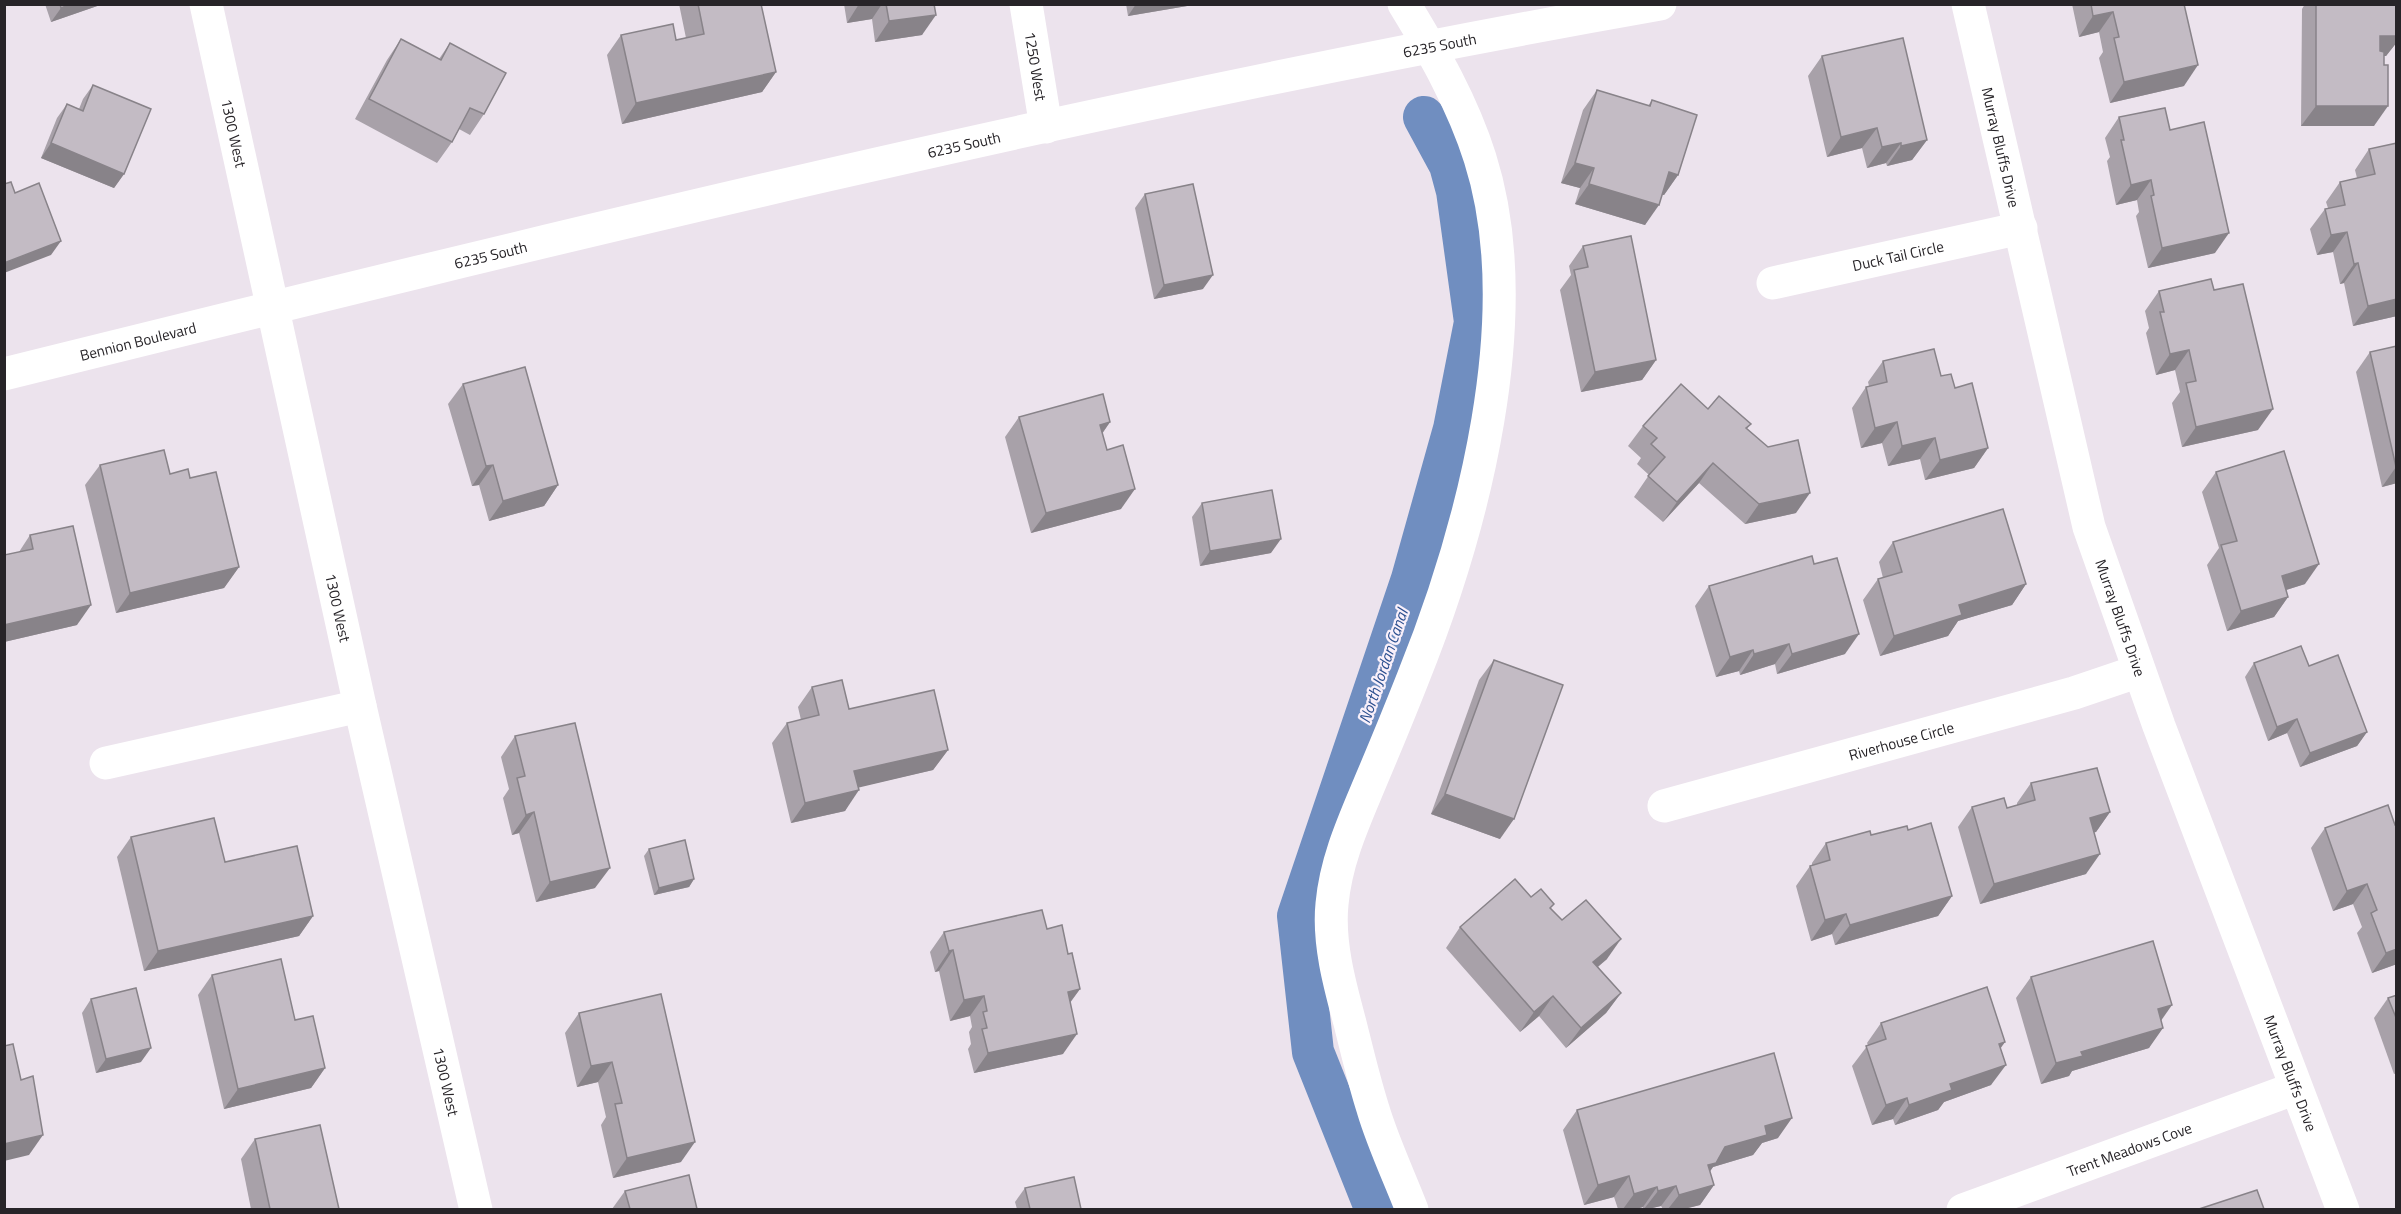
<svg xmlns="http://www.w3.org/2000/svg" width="2401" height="1214" font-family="'Titillium Web',sans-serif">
	<rect width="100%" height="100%" fill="#ece3ed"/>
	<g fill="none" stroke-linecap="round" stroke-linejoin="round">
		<path stroke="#708ec0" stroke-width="42" d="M1376,1210L1313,1052L1298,916L1412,579L1454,429L1475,322L1457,191L1450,165L1424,117"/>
		<g stroke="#fff" stroke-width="33">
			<path id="s1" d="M206,4L360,706L476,1210"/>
			<path id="s2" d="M1026,4L1046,127"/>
			<path d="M1404,4C1434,53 1463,104 1480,158C1530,315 1473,529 1413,678C1400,711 1386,745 1372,778C1355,819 1336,859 1332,904C1328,943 1340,986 1350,1023C1357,1051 1364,1081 1373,1109C1383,1143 1399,1176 1412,1210"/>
			<path id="s3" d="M1968,4L2089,527L2159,726L2343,1210"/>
			<path id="s4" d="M1773,283L2021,228"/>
			<path id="s5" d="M4,374C553,238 1103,102 1660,4"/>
			<path d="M106,763L360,706"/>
			<path id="s6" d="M1664,806L2074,693L2139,671"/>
			<path id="s7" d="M1963,1210L2296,1088"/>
		</g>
	</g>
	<g fill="#a8a1a9">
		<path d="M45,4H103L51,22Z"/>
		<path d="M679,4H761L776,72L762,92L622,124L607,55L621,35L676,40L686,38Z"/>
		<path d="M844,4H934L922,35L875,42L872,19L847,23Z"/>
		<path d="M1126,4H1199L1128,16Z"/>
		<path d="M2072,4H2184V86L2110,103L2099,58L2103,52L2099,32L2079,37Z"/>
		<path d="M2305,4H2397V42L2386,56H2384L2374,126H2301L2302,9Z"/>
		<path d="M401,39L439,59L450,43L484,114L470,135L459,129L452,142L437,163L355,119L387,60Z"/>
		<path d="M1822,56L1927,140L1912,160L1887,166L1886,163L1867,168L1862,148L1827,157L1808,76Z"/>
		<path d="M93,85L124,174L114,188L41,158L57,118L67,104L79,109L83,99Z"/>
		<path d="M1597,90L1648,106L1652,100L1678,175L1664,195H1662L1645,225L1575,204L1580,188L1561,183L1583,110Z"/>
		<path d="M2119,117L2215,253L2148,268L2136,216L2139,212L2137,200L2116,205L2107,161L2110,157L2105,138Z"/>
		<path d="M2397,143V316L2353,326L2344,283L2340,284L2333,252L2317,255L2310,229L2325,209L2328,208L2326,202L2340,182L2357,178L2355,170L2369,149Z"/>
		<path d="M1145,194L1203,289L1154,299L1135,208Z"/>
		<path d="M1583,246L1656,360L1642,380L1581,392L1560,290L1571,275L1569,266Z"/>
		<path d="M2214,290L2258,430L2182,447L2172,403L2180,392L2175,370L2156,375L2146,333L2149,328L2145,311L2159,291Z"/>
		<path d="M2397,346V483L2382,487L2356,372L2370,352Z"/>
		<path d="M1883,361L1941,376L1955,388L1988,448L1974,468L1925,480L1920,459L1888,466L1882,443L1861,448L1852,408L1866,387L1869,386L1868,382Z"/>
		<path d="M463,384L558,485L544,506L489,521L479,485L472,486L448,404Z"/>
		<path d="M1708,409L1751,424L1747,429L1796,513L1745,524L1699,483L1663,522L1634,497L1649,475L1637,464L1641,458L1628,446L1643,426Z"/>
		<path d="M1019,417L1110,422L1102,434L1121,509L1031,533L1005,437Z"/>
		<path d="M100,465L170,474L190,478L239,567L224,588L116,613L85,485Z"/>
		<path d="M2216,472L2305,584L2286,590L2288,597L2274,617L2227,631L2207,565L2219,548L2202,492Z"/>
		<path d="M1202,503L1271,553L1200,566L1192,517Z"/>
		<path d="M30,535L77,625L4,642V555L19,552Z"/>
		<path d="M1893,542L2026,584L2012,605L1958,621L1948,636L1880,656L1863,600L1878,579L1883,578L1879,562Z"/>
		<path d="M1814,564L1845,654L1777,674L1775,664L1740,675L1739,671L1716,677L1695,606L1709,586Z"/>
		<path d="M1494,660L1500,839L1431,814L1479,680Z"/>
		<path d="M2254,663L2309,666L2367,732L2357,746L2300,767L2287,733L2268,741L2245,677Z"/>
		<path d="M812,687L849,709L948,750L933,770L858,787L845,811L791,823L772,743L787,723L801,720L798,707Z"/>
		<path d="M515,736L595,888L536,902L519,833L512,835L503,798L509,789L501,757Z"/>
		<path d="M2031,783L2110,812L2096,832H2094L2086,874L1980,904L1958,827L1972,807L2007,808L2017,805V803Z"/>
		<path d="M2397,824V964L2372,973L2357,933L2362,927L2353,904L2333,911L2311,848L2325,828Z"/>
		<path d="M1908,830L1952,896L1938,916L1835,945L1832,934L1811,941L1796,886L1810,866L1812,865V863L1826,843Z"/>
		<path d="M131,837L225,862L313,916L299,936L144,971L117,857Z"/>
		<path d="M649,849L694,879L689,887L654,895L644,856Z"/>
		<path d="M1531,897L1551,908L1562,920L1607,959L1598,967L1621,993L1606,1013L1566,1048L1539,1016L1520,1032L1446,948L1460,927Z"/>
		<path d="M1047,929L1068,954L1080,989L1070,1003L1063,1054L974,1073L968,1049L971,1044L969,1032L972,1027L970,1016L950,1021L939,971L935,972L930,952L944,932Z"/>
		<path d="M212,975L295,1020L325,1068L311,1088L224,1109L198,995Z"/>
		<path d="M2031,977L2161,1020L2149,1048L2072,1071L2069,1076L2041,1084L2016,998Z"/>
		<path d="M2397,995V1073L2394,1074L2374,1018L2388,998Z"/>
		<path d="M91,999L141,1062L96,1073L82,1013Z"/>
		<path d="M579,1013L681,1162L613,1178L601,1125L606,1117L598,1082L577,1087L565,1033Z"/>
		<path d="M1881,1023L2000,1049L1991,1085L1944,1102L1938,1110L1895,1125L1893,1119L1872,1125L1852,1066L1868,1045L1867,1043Z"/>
		<path d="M1577,1110L1778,1138L1762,1143L1753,1155L1713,1167L1710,1171L1714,1185L1700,1205L1684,1209H1663L1661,1206L1648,1209H1643V1207L1636,1209H1618L1614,1197L1584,1205L1563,1130Z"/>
		<path d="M255,1139L339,1209H251L241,1159Z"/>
		<path d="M1025,1188L1081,1209H1017L1015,1202Z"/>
		<path d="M625,1191L697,1209H612Z"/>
	</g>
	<g fill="#888389">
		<path d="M71,4H103L51,22L61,8Z"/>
		<path d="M859,4H882L872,19L847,23Z"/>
		<path d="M1136,4H1199L1128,16Z"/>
		<path d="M2113,12L2099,32L2079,37L2093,16Z"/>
		<path d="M936,15L922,35L875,42L889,21Z"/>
		<path d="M2380,36H2397V42L2386,56H2366Z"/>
		<path d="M2198,65L2184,86L2110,103L2124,82Z"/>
		<path d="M776,72L762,92L622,124L636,103Z"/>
		<path d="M2316,106H2388L2374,126H2301Z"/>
		<path d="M1877,128L1862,148L1827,157L1841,137Z"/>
		<path d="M1927,140L1912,160L1887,166L1901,146Z"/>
		<path d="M51,143L124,174L114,188L41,158Z"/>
		<path d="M1901,143L1886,163L1867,168L1882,147Z"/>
		<path d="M1575,163L1594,168L1580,188L1561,183Z"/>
		<path d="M1669,172L1678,175L1664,195L1655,192Z"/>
		<path d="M2151,180L2137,200L2116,205L2131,185Z"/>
		<path d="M1589,184L1659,205L1645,225L1575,204Z"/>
		<path d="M2347,232L2333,252L2317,255L2331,235Z"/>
		<path d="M2229,233L2215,253L2148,268L2162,248Z"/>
		<path d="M61,241L51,255L4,273V263Z"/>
		<path d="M2358,263L2344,283L2340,284L2354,264Z"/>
		<path d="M1213,275L1203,289L1154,299L1164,285Z"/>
		<path d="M2397,299V316L2353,326L2368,306Z"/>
		<path d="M2189,350L2175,370L2156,375L2170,354Z"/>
		<path d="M1656,360L1642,380L1581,392L1595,372Z"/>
		<path d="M2273,409L2258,430L2182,447L2196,427Z"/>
		<path d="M1110,422L1096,442L1100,425Z"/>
		<path d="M1897,422L1882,443L1861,448L1875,428Z"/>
		<path d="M1935,438L1920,459L1888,466L1902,446Z"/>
		<path d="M1988,448L1974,468L1925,480L1940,460Z"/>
		<path d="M1713,463L1699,483L1663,522L1677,502Z"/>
		<path d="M493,465L479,485L472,486L486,466Z"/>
		<path d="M2396,467L2397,483L2382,487Z"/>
		<path d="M558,485L544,506L489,521L503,501Z"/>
		<path d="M1135,489L1121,509L1031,533L1046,513Z"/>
		<path d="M1810,493L1796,513L1745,524L1759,504Z"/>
		<path d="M1281,539L1271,553L1200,566L1210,551Z"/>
		<path d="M2319,564L2305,584L2267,596L2282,576Z"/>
		<path d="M239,567L224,588L116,613L130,593Z"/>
		<path d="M2026,584L2012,605L1958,621L1948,636L1880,656L1894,636L1959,605Z"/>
		<path d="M2288,597L2274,617L2227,631L2241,611Z"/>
		<path d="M91,605L77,625L4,642V625Z"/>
		<path d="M1859,634L1845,654L1777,674L1792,654Z"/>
		<path d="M1789,644L1775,664L1740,675L1754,654Z"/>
		<path d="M1753,650L1739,671L1716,677L1730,657Z"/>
		<path d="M2297,719L2287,733L2268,741L2277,727Z"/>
		<path d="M2367,732L2357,746L2300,767L2310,753Z"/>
		<path d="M948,750L933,770L840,792L854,771Z"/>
		<path d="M859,790L845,811L791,823L805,803Z"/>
		<path d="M1445,794L1514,819L1500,839L1431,814Z"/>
		<path d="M534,812L519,833L512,835L526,815Z"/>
		<path d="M2110,812L2096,832L2076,838L2090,818Z"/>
		<path d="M2100,854L2086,874L1980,904L1994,884Z"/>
		<path d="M610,868L595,888L536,902L550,882Z"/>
		<path d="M694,879L689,887L654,895L659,888Z"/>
		<path d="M2367,884L2353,904L2333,911L2347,891Z"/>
		<path d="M1952,896L1938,916L1835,945L1850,925Z"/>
		<path d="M1846,914L1832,934L1811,941L1825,920Z"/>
		<path d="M313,916L299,936L144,971L158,951Z"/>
		<path d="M1621,939L1607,959L1579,982L1593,962Z"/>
		<path d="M2397,949V964L2372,973L2386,953Z"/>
		<path d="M953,950L939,971L935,972L949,951Z"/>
		<path d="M1080,989L1065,1009L1068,992Z"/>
		<path d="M1621,993L1606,1013L1566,1048L1581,1028Z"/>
		<path d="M984,996L970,1016L950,1021L964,1000Z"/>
		<path d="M1553,996L1539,1016L1520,1032L1534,1012Z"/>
		<path d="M2172,1005L2158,1025V1009Z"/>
		<path d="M2163,1028L2149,1048L2072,1071L2069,1076L2041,1084L2056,1063L2081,1052Z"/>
		<path d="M1077,1034L1063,1054L974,1073L988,1053Z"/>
		<path d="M2005,1042L1991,1062L1999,1044Z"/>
		<path d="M151,1048L141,1062L96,1073L106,1059Z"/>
		<path d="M612,1062L598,1082L577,1087L591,1066Z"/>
		<path d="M2006,1065L1991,1085L1944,1102L1938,1110L1895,1125L1909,1105L1950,1084Z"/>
		<path d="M325,1068L311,1088L224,1109L238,1089Z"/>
		<path d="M1907,1098L1893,1119L1872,1125L1886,1105Z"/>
		<path d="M1792,1118L1778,1138L1762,1143L1753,1155L1713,1167L1702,1183L1708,1165L1725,1147L1765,1126Z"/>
		<path d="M43,1135L29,1155L4,1161V1144Z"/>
		<path d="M695,1142L681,1162L613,1178L627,1158Z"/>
		<path d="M1629,1176L1614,1197L1584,1205L1598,1185Z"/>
		<path d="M1714,1185L1700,1205L1684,1209H1668L1679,1195Z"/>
		<path d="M1676,1186L1661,1206L1648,1209H1644L1658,1191Z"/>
		<path d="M1657,1187L1643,1207L1636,1209H1623L1634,1194Z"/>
	</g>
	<g fill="#c3bbc4" stroke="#888389" stroke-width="1.5">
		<path d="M60,4H71L61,8Z"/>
		<path d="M698,4H761L776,72L636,103L621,35L673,24L676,40L704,34Z"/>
		<path d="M886,4H934L936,15L889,21Z"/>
		<path d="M2091,4H2184L2198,65L2124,82L2114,38L2119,37L2113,12L2093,16Z"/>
		<path d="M2316,4H2397V36H2380V51L2384,52V65H2388V106H2316Z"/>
		<path d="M1903,38L1927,140L1901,146V143L1882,147L1877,128L1841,137L1822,56Z"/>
		<path d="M401,39L441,60L450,43L506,73L484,114L470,108L452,142L369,99Z"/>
		<path d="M93,85L151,109L124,174L51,143L67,104L83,111Z"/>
		<path d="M1597,90L1650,106L1652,100L1697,115L1678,175L1669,172L1659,205L1589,184L1594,168L1575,163Z"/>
		<path d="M2165,108L2170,130L2204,122L2229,233L2162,248L2151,196L2154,195L2151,180L2131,185L2121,140H2124L2119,117Z"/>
		<path d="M2397,143V299L2368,306L2358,263L2354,264L2347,232L2331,235L2325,209L2345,205L2340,182L2375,174L2369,149Z"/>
		<path d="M11,182L15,193L39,183L61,241L4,263V184Z"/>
		<path d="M1193,184L1213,275L1164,285L1145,194Z"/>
		<path d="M1631,236L1656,360L1595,372L1574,270L1588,267L1583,246Z"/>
		<path d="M2211,279L2214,290L2243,284L2273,409L2196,427L2186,383L2196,381L2189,350L2170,354L2160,312H2164L2159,291Z"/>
		<path d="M2397,346V467H2396L2370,352Z"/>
		<path d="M1934,349L1941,376L1951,374L1955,388L1972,383L1988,448L1940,460L1935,438L1902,446L1897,422L1875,428L1866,387L1887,382L1883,361Z"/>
		<path d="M525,367L558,485L503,501L493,465L486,466L463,384Z"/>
		<path d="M1681,384L1708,409L1719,396L1751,424L1746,428L1768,447L1798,440L1810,493L1759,504L1713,463L1677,502L1648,476L1665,457L1651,444L1657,438L1643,426Z"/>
		<path d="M1103,394L1110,422L1100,425L1107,450L1123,445L1135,489L1046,513L1019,417Z"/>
		<path d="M164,450L170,474L188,469L190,478L216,472L239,567L130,593L100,465Z"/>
		<path d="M2284,451L2319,564L2282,576L2288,597L2241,611L2221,545L2237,541L2216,472Z"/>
		<path d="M1272,490L1281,539L1210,551L1202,503Z"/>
		<path d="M2003,509L2026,584L1959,605L1962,615L1894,636L1878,579L1902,572L1893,542Z"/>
		<path d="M73,526L91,605L4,625V555L33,549L30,535Z"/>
		<path d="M1812,556L1814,564L1837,558L1859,634L1792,654L1789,644L1754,654L1753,650L1730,657L1709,586Z"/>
		<path d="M2301,646L2309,666L2338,655L2367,732L2310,753L2297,719L2277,727L2254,663Z"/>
		<path d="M1494,660L1563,685L1514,819L1445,794Z"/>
		<path d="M842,680L849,709L934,690L948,750L854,771L859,790L805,803L787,723L819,715L812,687Z"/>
		<path d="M575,723L610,868L550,882L534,812L526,815L517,778L525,776L515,736Z"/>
		<path d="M2097,768L2110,812L2090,818L2100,854L1994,884L1972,807L2004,798L2007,808L2035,800L2031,783Z"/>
		<path d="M2388,805L2395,825L2397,824V949L2386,953L2371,913L2377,910L2367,884L2347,891L2325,828Z"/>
		<path d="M214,818L225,862L297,846L313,916L158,951L131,837Z"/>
		<path d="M1931,823L1952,896L1850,925L1846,914L1825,920L1810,866L1830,860L1826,843L1870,831L1871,835L1907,826L1908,830Z"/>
		<path d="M685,840L694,879L659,888L649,849Z"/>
		<path d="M1515,879L1531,897L1541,889L1554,904L1550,908L1562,920L1586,900L1621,939L1593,962L1621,993L1581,1028L1553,996L1534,1012L1460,927Z"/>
		<path d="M1042,910L1047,929L1062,925L1068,954L1072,953L1080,989L1068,992L1077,1034L988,1053L982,1029L987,1028L983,1012L987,1011L984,996L964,1000L953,950L949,951L944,932Z"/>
		<path d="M2153,941L2172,1005L2158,1009L2163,1028L2081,1052L2083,1056L2056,1063L2031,977Z"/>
		<path d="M281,959L295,1020L313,1016L325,1068L238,1089L212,975Z"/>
		<path d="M1987,987L2005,1042L1999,1044L2006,1065L1950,1084L1952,1090L1909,1105L1907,1098L1886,1105L1866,1046L1886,1039L1881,1023Z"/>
		<path d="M136,988L151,1048L106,1059L91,999Z"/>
		<path d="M661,994L695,1142L627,1158L615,1104L622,1103L612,1062L591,1066L579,1013Z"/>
		<path d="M2397,995V1020L2388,998Z"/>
		<path d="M13,1044L21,1080L33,1076L43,1135L4,1144V1046Z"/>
		<path d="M1774,1053L1792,1118L1765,1126L1767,1135L1725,1147L1716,1163L1708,1165L1714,1185L1679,1195L1676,1186L1658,1191L1657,1187L1634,1194L1629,1176L1598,1185L1577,1110Z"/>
		<path d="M320,1125L339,1209H270L255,1139Z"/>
		<path d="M689,1175L697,1209H630L625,1191Z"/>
		<path d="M1074,1177L1081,1209H1030L1025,1188Z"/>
		<path d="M2257,1190L2264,1209H2199Z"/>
	</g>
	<g text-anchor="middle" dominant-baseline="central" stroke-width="4.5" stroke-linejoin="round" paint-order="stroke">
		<g font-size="15" fill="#272428" stroke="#f9f0fa">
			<text stroke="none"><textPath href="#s5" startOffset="1473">6235 South</textPath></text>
			<text stroke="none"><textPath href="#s2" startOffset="63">1250 West</textPath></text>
			<text stroke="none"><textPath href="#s1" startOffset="132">1300 West</textPath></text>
			<text stroke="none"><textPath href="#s5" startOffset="987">6235 South</textPath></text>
			<text stroke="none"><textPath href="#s3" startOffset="147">Murray Bluffs Drive</textPath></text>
			<text stroke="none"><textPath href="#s5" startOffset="501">6235 South</textPath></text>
			<text stroke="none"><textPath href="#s4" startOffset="128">Duck Tail Circle</textPath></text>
			<text stroke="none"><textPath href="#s5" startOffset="138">Bennion Boulevard</textPath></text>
			<text stroke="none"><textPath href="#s1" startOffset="618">1300 West</textPath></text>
			<text stroke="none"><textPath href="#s3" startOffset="633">Murray Bluffs Drive</textPath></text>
			<text stroke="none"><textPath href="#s6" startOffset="246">Riverhouse Circle</textPath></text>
			<text stroke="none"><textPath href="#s3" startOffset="1119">Murray Bluffs Drive</textPath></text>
			<text stroke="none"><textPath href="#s1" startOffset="1104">1300 West</textPath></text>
			<text stroke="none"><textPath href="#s7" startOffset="177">Trent Meadows Cove</textPath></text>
		</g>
		<g font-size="16" font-style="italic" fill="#2b4f8f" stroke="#f9f0fa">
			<text transform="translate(1383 666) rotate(-71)">North Jordan Canal</text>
		</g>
	</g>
	<rect width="2401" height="1214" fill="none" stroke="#272428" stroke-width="12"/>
</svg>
